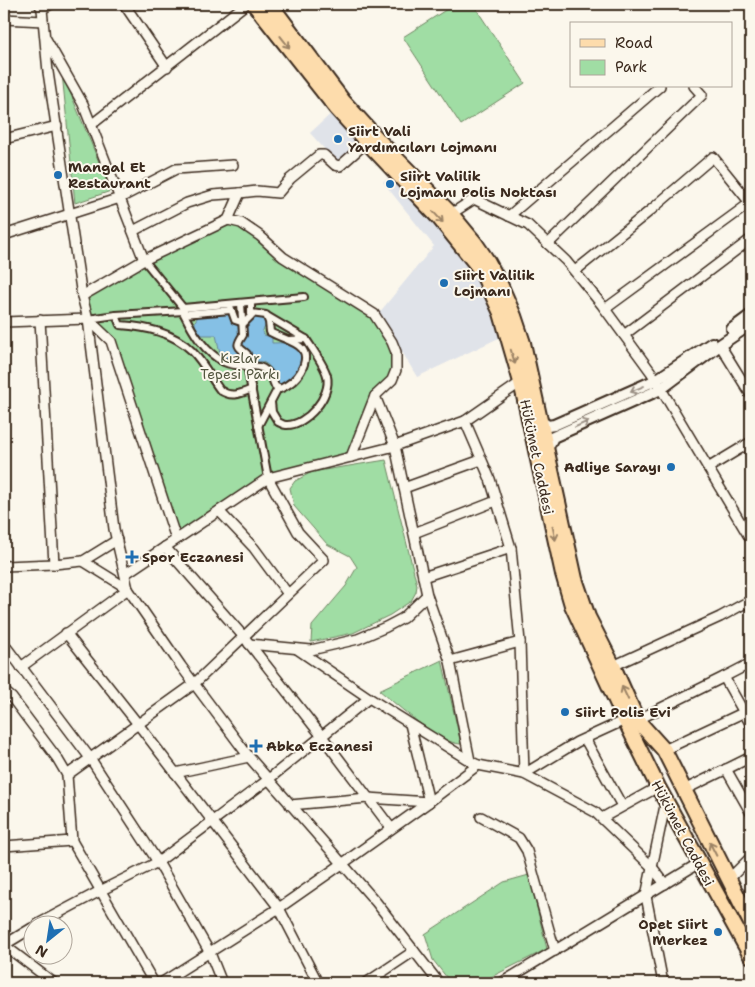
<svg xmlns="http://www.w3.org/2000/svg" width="755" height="987" font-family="'Shantell Sans',sans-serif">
	<rect width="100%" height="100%" fill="#fbf7ec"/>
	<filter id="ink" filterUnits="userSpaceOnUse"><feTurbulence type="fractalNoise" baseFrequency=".02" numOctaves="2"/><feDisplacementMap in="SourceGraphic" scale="10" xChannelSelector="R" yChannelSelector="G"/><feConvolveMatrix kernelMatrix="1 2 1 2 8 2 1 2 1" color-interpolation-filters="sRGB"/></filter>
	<g filter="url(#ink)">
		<g fill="#e0e3e9">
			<path d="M335,110L363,142L338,164L310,133Z"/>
			<path d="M394,173L468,256L505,335L417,377L379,313L434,246L383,182Z"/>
		</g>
		<g fill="#a0dda4" stroke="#6e8461">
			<path d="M455,4H473L525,83L461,125L403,37Z"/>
			<path d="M62,73L111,191L75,203Z"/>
			<path d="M228,220L241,223L284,257L374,314L392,342L396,370L375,396L351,457L268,478L176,539L111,341L88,319L82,296Z"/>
			<path d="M386,460L417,585L416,592L411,601L390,615L353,633L311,642L312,626L346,586L357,567L350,556L327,544L294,506L290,488L295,481L312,472Z"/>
			<path d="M442,660L461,744C440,744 396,704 379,690Z"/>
			<path d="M529,875L547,949L479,983H451L433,960L425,934L504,882Z"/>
		</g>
		<path fill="#85c0e5" stroke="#678495" d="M231,313L234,322C242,328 250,325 253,315C259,316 264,317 267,323L262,332L264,335L272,337V343C278,343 287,342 292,345C314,353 294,379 282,385L279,384C266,349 254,366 227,360L220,353L216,335H202L195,328V321L200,314Z"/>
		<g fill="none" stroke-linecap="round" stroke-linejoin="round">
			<g stroke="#3b2a1e" stroke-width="10">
				<g id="pedestrian">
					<path d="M144,260L183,308L304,297"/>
					<path d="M241,303L243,335C235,347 238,346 247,354V365L268,478"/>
					<path d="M230,306L235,320L244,323L251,316V302"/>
					<path d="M231,310L184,314C193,332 205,353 224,362C246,372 265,355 275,386L280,389C289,385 296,380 301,371C316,343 287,342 270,332L269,322L266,315L251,313"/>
					<path d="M116,315L184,311"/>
					<path d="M267,316L306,339L290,340"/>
					<path d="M88,319L116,315L120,325C146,327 173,332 192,351C203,362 211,378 220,390C231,398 240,394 252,389"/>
					<path d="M271,402L272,412L278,422C281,423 283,425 286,425C306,426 332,396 327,376C325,366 311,347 306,339"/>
					<path d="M258,426L278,388"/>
				</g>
			</g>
			<g stroke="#3b2a1e" stroke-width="12">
				<g id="minor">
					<path d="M39,4L42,9L48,72L82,296L88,319L114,529L128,589L181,666L249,757L376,902L439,983"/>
					<path d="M124,4L167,67"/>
					<path d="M42,9L51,4"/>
					<path d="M4,19L43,21"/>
					<path d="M46,39L83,104L144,260"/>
					<path d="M91,125L246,4"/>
					<path d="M4,139L57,126"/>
					<path d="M240,193L257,191L278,193L290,179L319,155H324L335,165L340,166L367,142"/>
					<path d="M451,214L474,199L528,225L566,261L602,305L651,372L751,540"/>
					<path d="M509,216L660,86"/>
					<path d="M133,231L187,203L213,195L240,193L228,220"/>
					<path d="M4,235L120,198L176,169L233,165"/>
					<path d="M548,244L702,95L694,86"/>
					<path d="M575,271L651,210L713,157L751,204"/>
					<path d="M82,296L144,260L228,220L241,223L260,236L283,257L374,314L392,342L396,352V370L392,380L375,396L351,457"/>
					<path d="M605,309L750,203"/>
					<path d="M40,320L54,564"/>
					<path d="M4,322L88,319L111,341L176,539"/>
					<path d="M624,335L751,239"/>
					<path d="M720,345L751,395"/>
					<path d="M375,396L395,446L465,421L490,479L511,548L423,577"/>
					<path d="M465,421L521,382"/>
					<path d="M708,468L751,442"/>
					<path d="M404,488L481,460"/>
					<path d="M219,511L254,548L288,594"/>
					<path d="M414,533L496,501"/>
					<path d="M165,547L244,637L324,739L391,828"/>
					<path d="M511,548L520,642L524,774L577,742L625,720"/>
					<path d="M83,561L128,589"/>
					<path d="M4,566L54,564L83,561L117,540"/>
					<path d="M125,574L268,478L395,446L427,595L450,661L470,761"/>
					<path d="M66,633L138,724L279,908L318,983"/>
					<path d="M4,644L90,758L158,862L210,953L222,983"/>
					<path d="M249,644L311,650L358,639L386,627L403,618L427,595"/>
					<path d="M297,649L369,698L470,761L478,765L524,774L595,812L652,867L665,884"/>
					<path d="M450,661L520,642"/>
					<path d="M613,666L720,617L751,600"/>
					<path d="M21,667L128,589"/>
					<path d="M724,677L751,663"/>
					<path d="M4,691L12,698L57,758L67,775L72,841L154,983"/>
					<path d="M637,720L724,677L751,725"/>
					<path d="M410,724L429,802"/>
					<path d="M585,739L622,806"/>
					<path d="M664,750L751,709"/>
					<path d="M726,769L751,813"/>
					<path d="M175,773L249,757"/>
					<path d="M67,775L194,684L324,560L298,532L268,478"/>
					<path d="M684,790L751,757"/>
					<path d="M290,805L368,798L429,802"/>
					<path d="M481,817L519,838L527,851L555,951"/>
					<path d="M602,818L658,787"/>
					<path d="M4,846L72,841"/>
					<path d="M729,879L751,857"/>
					<path d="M38,924L100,891L158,862L265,782L369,698"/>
					<path d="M4,945L54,983"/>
					<path d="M4,945L32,928"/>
					<path d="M161,983L279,908L342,864L429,802L478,765"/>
					<path d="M366,983L414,951"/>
					<path d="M501,983L699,863"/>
					<path d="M663,983L646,896L666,801"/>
				</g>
			</g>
			<g stroke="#3b2a1e" stroke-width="14">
				<g id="tertiary">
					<path d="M732,329L751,315"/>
					<path d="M541,421L548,426L554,425L656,380L712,343"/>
					<path d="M546,451L553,437L661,389L720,345L751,324"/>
				</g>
			</g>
			<g stroke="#3b2a1e" stroke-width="18">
				<g id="primary">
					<path d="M254,4L336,108L367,142L440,219L481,270L501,313L521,382L563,574L572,605L625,720L658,787L751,956"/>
					<path d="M270,4L343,101L381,143L451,214L475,243L488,262L500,284L514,316L523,343L575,579L588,617L613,666L637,720L664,750L751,923"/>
				</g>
			</g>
			<use href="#pedestrian" stroke="#fbf7ec" stroke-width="6"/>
			<use href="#minor" stroke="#fbf7ec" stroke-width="9"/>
			<use href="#tertiary" stroke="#fbf7ec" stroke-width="10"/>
			<use href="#primary" stroke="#fddcac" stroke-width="14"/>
		</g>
		<defs><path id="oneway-shaft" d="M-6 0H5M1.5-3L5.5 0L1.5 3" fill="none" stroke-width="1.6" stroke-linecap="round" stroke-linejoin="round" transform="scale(1.25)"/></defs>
		<g stroke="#9c8365">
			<use href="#oneway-shaft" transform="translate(285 42) rotate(52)"/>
			<use href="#oneway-shaft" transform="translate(438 217) rotate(48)"/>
			<use href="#oneway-shaft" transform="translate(513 357) rotate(73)"/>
			<use href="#oneway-shaft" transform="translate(554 533) rotate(78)"/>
			<use href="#oneway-shaft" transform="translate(625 693) rotate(-115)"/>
			<use href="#oneway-shaft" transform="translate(713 849) rotate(-117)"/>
		</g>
		<g stroke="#9b9085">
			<use href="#oneway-shaft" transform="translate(637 389) rotate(157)"/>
			<use href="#oneway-shaft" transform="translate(582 424) rotate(-24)"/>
		</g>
	</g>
	<g fill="#1f6fb2" stroke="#fbf7ec" stroke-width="2">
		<circle cx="338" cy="139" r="5"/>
		<circle cx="58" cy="175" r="5"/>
		<circle cx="390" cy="184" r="5"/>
		<circle cx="444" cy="283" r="5"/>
		<circle cx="671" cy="467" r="5"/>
		<path d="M129.5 549.5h5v5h5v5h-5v5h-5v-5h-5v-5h5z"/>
		<circle cx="565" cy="712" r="5"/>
		<path d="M253.5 738.5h5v5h5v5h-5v5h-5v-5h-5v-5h5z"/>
		<circle cx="718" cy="932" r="5"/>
	</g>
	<g text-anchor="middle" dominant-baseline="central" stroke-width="4" stroke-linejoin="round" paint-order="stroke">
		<g font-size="14" font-weight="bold" fill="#3b2a1e" stroke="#fbf7ec" text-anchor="start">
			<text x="348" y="131">Siirt Vali<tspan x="348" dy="16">Yardımcıları Lojmanı</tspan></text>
			<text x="68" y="167">Mangal Et<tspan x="68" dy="16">Restaurant</tspan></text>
			<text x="400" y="176">Siirt Valilik<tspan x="400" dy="16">Lojmanı Polis Noktası</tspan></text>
			<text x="454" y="275">Siirt Valilik<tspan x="454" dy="16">Lojmanı</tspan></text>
			<text x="661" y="467" text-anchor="end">Adliye Sarayı</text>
			<text x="142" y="557">Spor Eczanesi</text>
			<text x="575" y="712">Siirt Polis Evi</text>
			<text x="266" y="746">Abka Eczanesi</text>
			<text x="708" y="924" text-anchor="end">Opet Siirt<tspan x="708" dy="16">Merkez</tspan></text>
		</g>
		<g font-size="14" fill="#545740" stroke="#fbf7ec">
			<text x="240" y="358">Kızlar<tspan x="240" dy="16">Tepesi Parkı</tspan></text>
		</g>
		<g font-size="14" fill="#3b2a1e" stroke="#fbf7ec">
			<text transform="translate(537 457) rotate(78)">Hükümet Caddesi</text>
			<text transform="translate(683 833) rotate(62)">Hükümet Caddesi</text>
		</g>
	</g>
	<rect width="755" height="987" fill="none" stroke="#fbf7ec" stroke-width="20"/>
	<rect x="10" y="10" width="735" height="967" fill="none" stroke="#3b2a1e" stroke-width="2" filter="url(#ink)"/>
	<rect x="570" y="22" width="162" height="65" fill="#fbf7ec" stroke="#aea59a"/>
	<rect x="580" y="39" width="25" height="8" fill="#fddcac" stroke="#aea59a"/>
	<text x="615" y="48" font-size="15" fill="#3b2a1e">Road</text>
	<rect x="580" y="60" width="25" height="15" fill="#a0dda4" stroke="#aea59a"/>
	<text x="615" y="72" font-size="15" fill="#3b2a1e">Park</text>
	<g transform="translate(48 940) rotate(210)"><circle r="24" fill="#fbf7ec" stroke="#aea59a"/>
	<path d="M0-4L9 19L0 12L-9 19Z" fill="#1f6fb2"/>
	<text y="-8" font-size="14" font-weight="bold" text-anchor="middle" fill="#3b2a1e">N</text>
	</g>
</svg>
